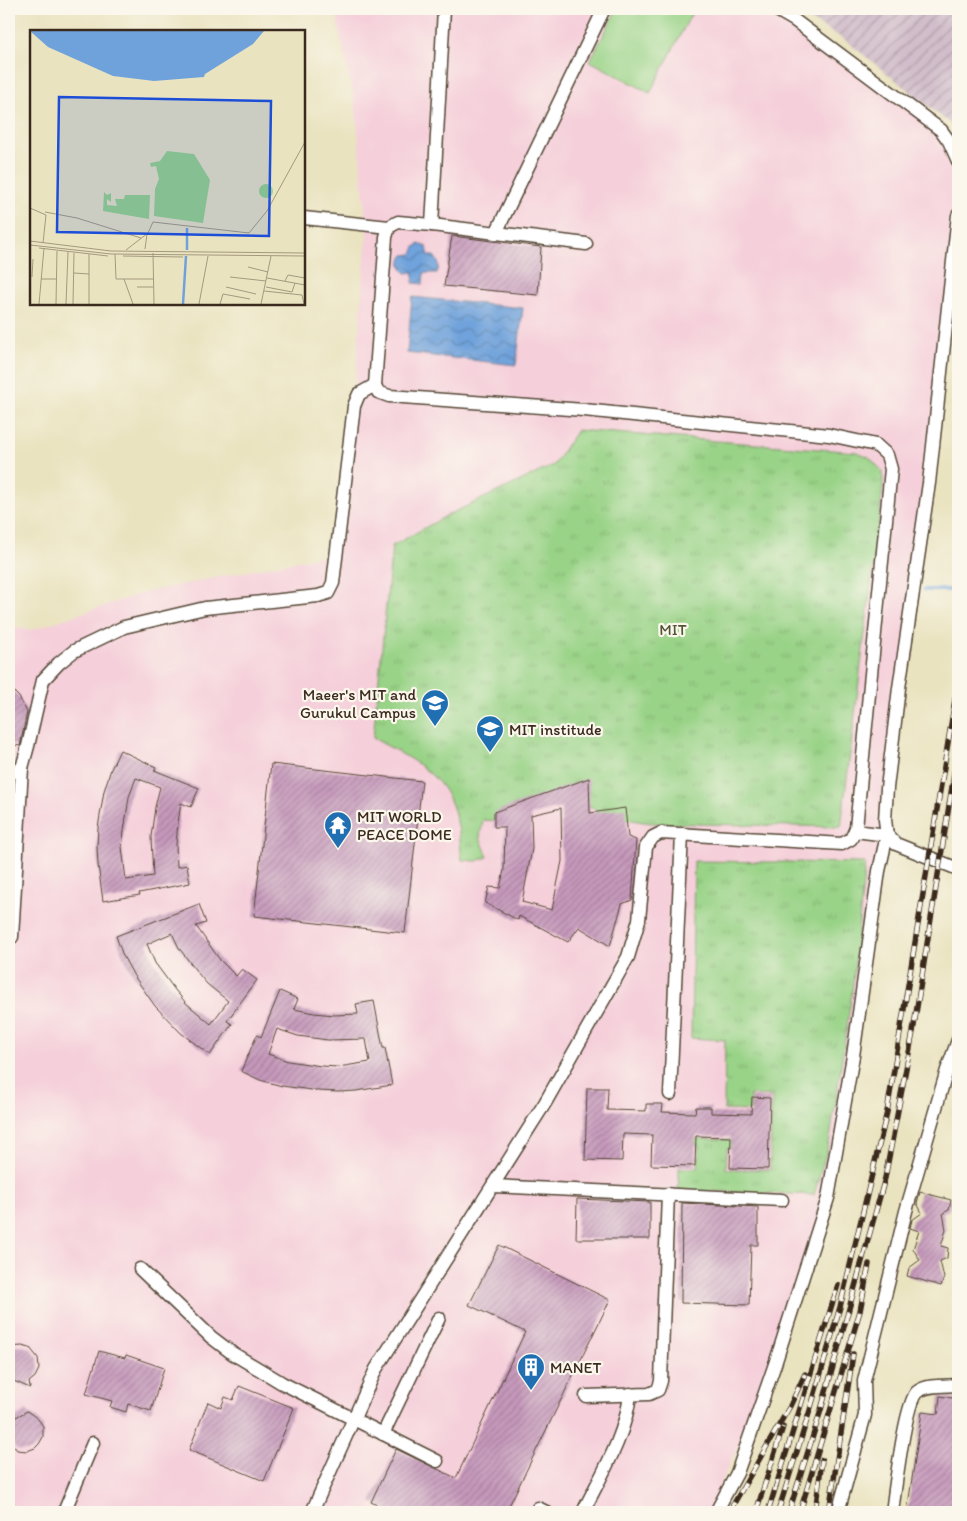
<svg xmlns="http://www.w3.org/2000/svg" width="967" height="1521" font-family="Itim,sans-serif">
	<defs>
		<pattern id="industrial-furrows" width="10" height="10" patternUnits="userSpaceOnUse" patternTransform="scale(1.25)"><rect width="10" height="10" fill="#d1bdcb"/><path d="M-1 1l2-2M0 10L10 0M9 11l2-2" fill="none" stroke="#ab9aa4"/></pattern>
		<pattern id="park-tufts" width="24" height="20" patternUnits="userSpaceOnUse" patternTransform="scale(1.25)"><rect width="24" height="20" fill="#99d387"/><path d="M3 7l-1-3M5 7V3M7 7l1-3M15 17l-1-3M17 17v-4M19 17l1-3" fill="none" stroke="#85b574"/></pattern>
		<pattern id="water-waves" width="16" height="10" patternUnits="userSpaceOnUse" patternTransform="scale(1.25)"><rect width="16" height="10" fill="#6fa2db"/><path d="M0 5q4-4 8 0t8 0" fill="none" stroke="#5c84b1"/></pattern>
		<pattern id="building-hatch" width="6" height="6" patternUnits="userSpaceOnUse" patternTransform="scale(1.25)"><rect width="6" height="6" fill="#c699bc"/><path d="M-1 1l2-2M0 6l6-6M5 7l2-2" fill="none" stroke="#a27d98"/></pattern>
	</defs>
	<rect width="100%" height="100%" fill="#fbf7ec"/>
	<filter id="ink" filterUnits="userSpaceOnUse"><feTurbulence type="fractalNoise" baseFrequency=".02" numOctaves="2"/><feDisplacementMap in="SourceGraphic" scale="10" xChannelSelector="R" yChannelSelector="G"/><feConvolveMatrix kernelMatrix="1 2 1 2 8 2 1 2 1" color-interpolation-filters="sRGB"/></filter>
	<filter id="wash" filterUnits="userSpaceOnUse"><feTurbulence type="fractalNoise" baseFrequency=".0096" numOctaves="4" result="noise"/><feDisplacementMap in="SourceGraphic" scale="20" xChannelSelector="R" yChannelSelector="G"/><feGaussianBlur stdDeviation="1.12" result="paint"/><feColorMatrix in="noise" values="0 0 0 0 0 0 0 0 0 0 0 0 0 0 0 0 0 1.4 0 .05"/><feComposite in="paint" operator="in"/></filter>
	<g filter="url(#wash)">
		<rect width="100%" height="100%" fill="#eae3c0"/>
		<path fill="#f5cfda" d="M335,9H775L941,130L957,157L955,173L958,215L887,835L828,1198L775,1364L708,1512H9V626L31,630L146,592L337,553L351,434L367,234L356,109Z"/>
		<path fill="url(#industrial-furrows)" d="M791,9H958V130L844,39Z"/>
		<path fill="#99d387" stroke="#6a7e52" d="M617,9H694L650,93L590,61Z"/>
		<g fill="url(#park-tufts)" stroke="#6a7e52">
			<path d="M577,430L857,452L869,457L883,472V487L841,827L650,823L601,815L577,794L498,821L483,820L480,837L488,857L477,861L462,860C460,846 460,832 456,818C446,773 410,759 373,738L392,546L446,516L554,465Z"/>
			<path d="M694,861L865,863L852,993L830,1139L814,1195L678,1190L679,1168H698L699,1145L679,1144V1138L743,1140V1148H727L726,1169L770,1170L772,1096L750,1095V1111L724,1110L725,1040L691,1038Z"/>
		</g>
		<g fill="url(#water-waves)" stroke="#55667c">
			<path d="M419,244L427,247L429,256H434C439,262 440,266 437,273H424L423,284L413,283L414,272L406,273C400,267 399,261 404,255L412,254L415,247Z"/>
			<path d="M412,297L523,308L516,365L407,353Z"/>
		</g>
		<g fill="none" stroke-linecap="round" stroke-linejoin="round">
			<path stroke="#6fa2db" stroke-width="4" d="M924,590H958"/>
		</g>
		<g id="blocks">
			<g fill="url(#building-hatch)" fill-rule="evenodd">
				<path d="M452,236L541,247L538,295L444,286Z"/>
				<path d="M9,687L19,697L27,712L20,746L9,744Z"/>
				<path d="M120,750L156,767L154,770L199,788L191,807L181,803L178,823L176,844L177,867L187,865L190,883L139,893L140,895L103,901L98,865L97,847L98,828L104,791L111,769ZM136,778L160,787L155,807L151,837L153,876L126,880L122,847L124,831L129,797Z"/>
				<path d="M271,764L422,781L405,933L254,916Z"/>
				<path d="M589,778L590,813L625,808L628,837L636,840L632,900L622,904L610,946L579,927L568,942L519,916L518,920L485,903L489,887L500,888L504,870L505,827H494V812ZM561,808L562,861L552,910L522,902L532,849L531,815Z"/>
				<path d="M199,904L206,923L196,926L220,960L236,976L242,969L257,980L227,1021L232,1024L210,1055L181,1033L155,1006L134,976L123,956L116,936ZM172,933L179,948L197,972L207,984L228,1001L211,1024L186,1003L175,990L155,963L147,944Z"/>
				<path d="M280,991L298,999L294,1009L314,1013L334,1015L358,1014L356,1004L374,1001L383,1048H385L392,1085L356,1091L338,1092L319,1091L282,1086L260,1080L241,1071L257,1035L261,1037ZM277,1029L298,1036L328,1040L366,1039L370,1062L338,1067L321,1066L288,1061L268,1054Z"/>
				<path d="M587,1088H608L607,1110L646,1111V1104H663L662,1112L695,1113L696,1107H711V1113L751,1114L752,1097L770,1098L768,1169L730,1168L731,1137L696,1136L695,1166L651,1165L652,1135L623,1134L622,1161L585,1160Z"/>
				<path d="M920,1192L951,1200L949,1210L943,1213L946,1230L941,1246L948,1248L947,1258L940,1261L944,1278L941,1286L907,1276L909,1268L920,1260L913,1249L919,1231L910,1228L912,1220L922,1213L917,1203Z"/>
				<path d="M577,1199L650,1202V1239H576Z"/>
				<path d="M682,1203L758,1207V1245H751L749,1305L681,1303Z"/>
				<path d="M499,1245L610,1300L506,1512H391L371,1502L396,1449L456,1478L525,1332L469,1305Z"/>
				<path d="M22,1346L30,1348L38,1358L39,1369L35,1377L29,1382L30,1388L9,1379V1347Z"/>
				<path d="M99,1351L125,1358L126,1355L164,1368L151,1411L128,1404L126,1412L110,1407L112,1401L86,1394Z"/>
				<path d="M239,1386L294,1408L264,1481L189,1450L208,1402L221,1408L225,1397L233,1400Z"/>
				<path d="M940,1396L958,1399V1512H907L922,1412L938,1414Z"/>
				<path d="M27,1411L38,1419L43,1426V1437L39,1444L35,1448L27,1451L17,1450L9,1440V1421Z"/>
			</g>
		</g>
	</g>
	<g filter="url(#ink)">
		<use href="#blocks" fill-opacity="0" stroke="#554636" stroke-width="1"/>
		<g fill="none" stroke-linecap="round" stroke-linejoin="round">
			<g stroke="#554636" stroke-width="15">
				<g id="minor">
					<path d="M775,9L794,20L941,130L949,141L958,161"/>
					<path d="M958,215L929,483L899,688L887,788L885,820L887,835L896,844L958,869"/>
					<path d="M304,218L389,227"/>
					<path d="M432,225L444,9"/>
					<path d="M496,233L604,9"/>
					<path d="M9,774L22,768L28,746L43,680L59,663L74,651L124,627L205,608L318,596L328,593L333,583L354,406L359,394L375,385"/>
					<path d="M12,937L22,768"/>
					<path d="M670,1094L682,834"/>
					<path d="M493,1186L782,1200"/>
					<path d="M140,1269L211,1337L232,1353L282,1383L437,1461"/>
					<path d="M586,1396L649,1394L658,1390L661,1381L668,1194"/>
					<path d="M383,1434L439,1318"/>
					<path d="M538,1508L546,1512"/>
					<path d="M64,1512L93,1443"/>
					<path d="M312,1512L376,1369L545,1103L628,957L639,920L646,847L653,837L661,833L842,844L851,839L856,828L891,469L887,455L876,445L829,435L584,410L389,396L378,392L375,385L386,237L389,227L398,222L432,225L586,244"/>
					<path d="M583,1512C601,1475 626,1436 630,1394"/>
					<path d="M716,1512L737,1473L775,1364L828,1198L853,1056L879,871L887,835L855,831"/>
					<path d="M838,1512L865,1415L864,1381L906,1211L947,1070L958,1040"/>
					<path d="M892,1512C895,1491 905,1403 917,1392C927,1384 946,1386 958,1385"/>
				</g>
			</g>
			<use href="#minor" stroke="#fff" stroke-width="12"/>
			<g stroke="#3b2a1e" stroke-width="5.5">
				<g id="rail">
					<path d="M729,1512L790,1406L805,1374"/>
					<path d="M756,1512L783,1427"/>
					<path d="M768,1512L838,1285"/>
					<path d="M778,1512L811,1407L840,1307L887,1112L958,682"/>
					<path d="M789,1512L821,1410L885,1178L913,1032L958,749"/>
					<path d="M800,1512L860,1311L869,1264"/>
					<path d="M815,1512L822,1460"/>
					<path d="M829,1512L853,1354"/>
				</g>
			</g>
			<use href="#rail" stroke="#fbf7ec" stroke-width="4" stroke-dasharray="11" stroke-linecap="butt"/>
		</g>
	</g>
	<defs>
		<g id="school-pin" transform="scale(1.4375)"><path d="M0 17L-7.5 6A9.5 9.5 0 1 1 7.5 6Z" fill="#1f6fb2" stroke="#fbf7ec"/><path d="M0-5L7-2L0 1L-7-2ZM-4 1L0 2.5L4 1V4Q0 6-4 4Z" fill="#fff"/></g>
		<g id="university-pin" transform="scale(1.4375)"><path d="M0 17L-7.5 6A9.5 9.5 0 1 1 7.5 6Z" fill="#1f6fb2" stroke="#fbf7ec"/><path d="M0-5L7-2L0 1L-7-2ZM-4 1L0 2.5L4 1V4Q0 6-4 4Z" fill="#fff"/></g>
		<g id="temple-pin" transform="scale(1.4375)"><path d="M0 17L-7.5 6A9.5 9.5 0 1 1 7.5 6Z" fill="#1f6fb2" stroke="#fbf7ec"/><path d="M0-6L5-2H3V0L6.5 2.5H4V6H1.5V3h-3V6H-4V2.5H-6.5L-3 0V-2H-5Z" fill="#fff"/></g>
		<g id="building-pin" transform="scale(1.4375)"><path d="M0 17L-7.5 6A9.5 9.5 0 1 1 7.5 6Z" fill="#1f6fb2" stroke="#fbf7ec"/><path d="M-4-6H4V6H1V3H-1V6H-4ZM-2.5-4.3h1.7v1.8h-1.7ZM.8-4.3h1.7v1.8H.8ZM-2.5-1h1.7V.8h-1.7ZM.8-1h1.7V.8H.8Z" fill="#fff"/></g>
	</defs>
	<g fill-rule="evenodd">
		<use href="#school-pin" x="435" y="703"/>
		<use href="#university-pin" x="490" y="729"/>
		<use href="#temple-pin" x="338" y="825"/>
		<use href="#building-pin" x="531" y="1367"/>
	</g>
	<g text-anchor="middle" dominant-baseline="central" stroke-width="4.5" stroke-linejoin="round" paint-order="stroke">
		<g font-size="16" fill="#525438" stroke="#fbf7ec">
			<text x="673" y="629">MIT</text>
		</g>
		<g font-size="16" fill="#3b2a1e" stroke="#fbf7ec" text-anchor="start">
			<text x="416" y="694" text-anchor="end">Maeer's MIT and<tspan x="416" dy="18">Gurukul Campus</tspan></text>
			<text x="509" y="729">MIT institude</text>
			<text x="357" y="816">MIT WORLD<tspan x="357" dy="18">PEACE DOME</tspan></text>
			<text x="550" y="1367">MANET</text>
		</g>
	</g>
	<g transform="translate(30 30)">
		<rect width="275" height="275" fill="#eae3c0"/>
		<path d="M229 161a7 7 0 1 1 14 0a7 7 0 1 1-14 0Z" fill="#99d387"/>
		<path d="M137,121L164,124L180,150L173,193L124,186L125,159L129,149L126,136L121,137L120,133L130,131ZM74,162L77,165L81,163V172L77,169V175L87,176L85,169H94L95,165H120L119,189L73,181Z" fill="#99d387"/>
		<path d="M0,1H234L223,14L175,44L174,47L124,51L83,46L18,17Z" fill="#6fa2db"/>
		<path fill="none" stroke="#6fa2db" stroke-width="2.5" d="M157,220V198M153,274L156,226"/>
		<path fill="none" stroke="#a4997f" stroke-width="1" d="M0,178L16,185L13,213M15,182L47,188L111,208M0,211L81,221L275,223M0,215L81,224L275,226M9,218L78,226M115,219L117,204M96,220L118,203L123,192L219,203L237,181L275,112M123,223L124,274M85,224L86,249H124M93,226L153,227M218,237L238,242M44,243L59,244M2,247L3,229M200,247L236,251M237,248L275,255M11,249H27M94,249L103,274M255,251L258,245L275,248M107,257H123M196,257L226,264M236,257L262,262L265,253M234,261L272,265L274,274M9,274L14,218M26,274L27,221M36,274L38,222M43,274L44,223M59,274V224M169,274L178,226M190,274L193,264L220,269M231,274L241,226"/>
		<path fill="#1d4ed8" fill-opacity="0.15" stroke="#1d4ed8" stroke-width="2.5" d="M29,67L241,71L239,206L27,202Z"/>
		<rect width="275" height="275" fill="none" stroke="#3b2a1e" stroke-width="2.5"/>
	</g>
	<rect width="967" height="1521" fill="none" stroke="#fbf7ec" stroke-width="30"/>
</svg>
